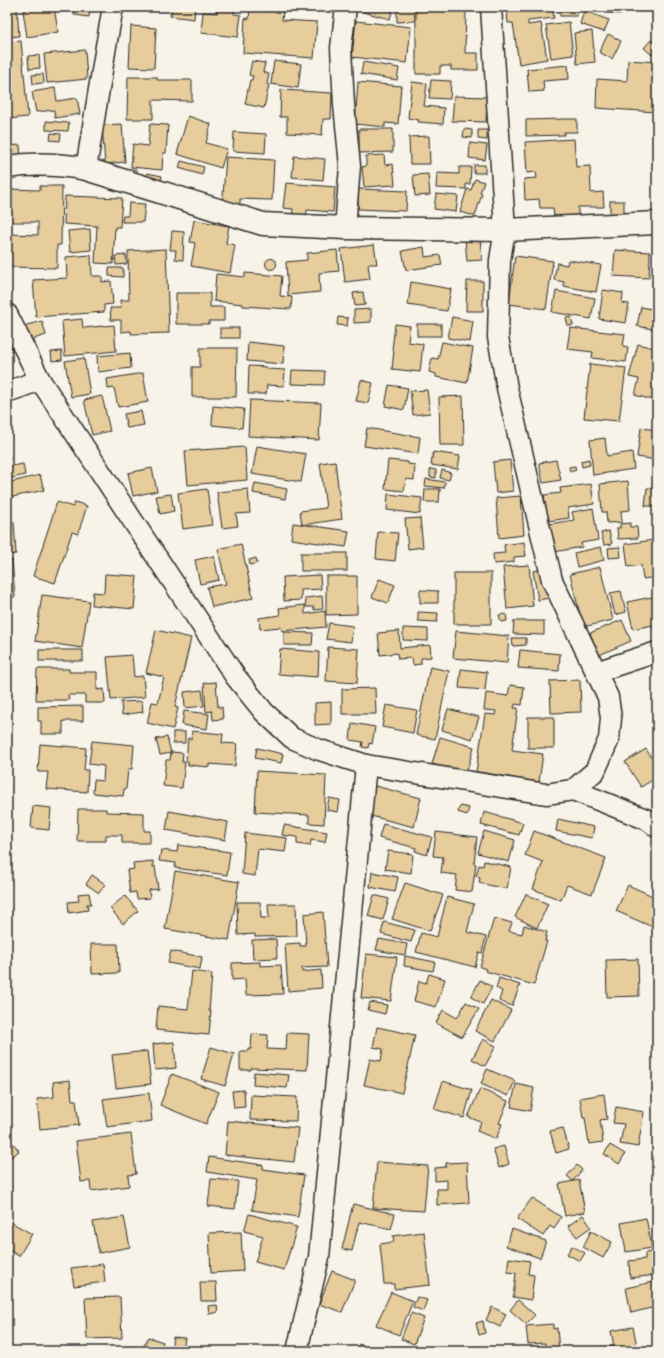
<svg xmlns="http://www.w3.org/2000/svg" width="664" height="1358" font-family="'Gochi Hand',sans-serif">
	<rect width="100%" height="100%" fill="#f7f3e8"/>
	<filter id="ink" filterUnits="userSpaceOnUse"><feTurbulence type="fractalNoise" baseFrequency=".025" numOctaves="2"/><feDisplacementMap in="SourceGraphic" scale="8" xChannelSelector="R" yChannelSelector="G"/><feConvolveMatrix kernelMatrix="1 2 1 2 8 2 1 2 1" color-interpolation-filters="sRGB"/></filter>
	<g filter="url(#ink)">
		<g fill="#e7cd9c" stroke="#2b2b2b">
			<path d="M7,7H17L19,36L7,37Z"/>
			<path d="M27,7H46L47,8L54,7L58,32L27,37L23,11L27,10Z"/>
			<path d="M75,7H90L89,17L74,15Z"/>
			<path d="M172,7H195L194,19L170,16Z"/>
			<path d="M217,7H234V14L241,15L238,37L201,33L203,12L217,13Z"/>
			<path d="M280,7H323V11Z"/>
			<path d="M364,7H391L393,8L390,19L363,12Z"/>
			<path d="M397,7H414L415,21L397,22Z"/>
			<path d="M540,7H552L554,18L528,21V25L541,23L547,59L519,64L513,23H508L507,12Z"/>
			<rect x="560" y="7" width="17" height="9"/>
			<path d="M597,7H633V10L622,9V14L605,13L606,8Z"/>
			<path d="M416,9H466L465,53H478V70H451V66H440V74H416Z"/>
			<path d="M250,10L283,11L282,20L317,22L314,58L243,53L245,18L249,19Z"/>
			<path d="M584,11L609,20L604,32L580,24Z"/>
			<path d="M356,21L411,27L407,63L352,57Z"/>
			<path d="M569,22L573,55L551,58L546,25Z"/>
			<path d="M131,26L156,28L154,68L129,67Z"/>
			<path d="M592,31L595,62L577,64L574,33Z"/>
			<path d="M608,34L621,41L612,59L599,52Z"/>
			<path d="M651,40L657,46V49L652,55L644,48Z"/>
			<path d="M21,41L28,117L7,119V42Z"/>
			<path d="M85,50L87,79L47,83L44,54Z"/>
			<path d="M39,55L40,68L29,69L28,56Z"/>
			<path d="M628,60L657,62L656,112L596,108L597,79L627,81Z"/>
			<path d="M252,61L265,63L263,72L269,74L267,84L269,85L264,108L245,104L250,80H252L253,76L249,75Z"/>
			<path d="M274,61L301,64L298,88L271,84Z"/>
			<path d="M363,62L399,68L397,80L361,74Z"/>
			<path d="M568,65L569,79L543,81L544,91L529,92L527,69Z"/>
			<path d="M43,74L44,83L33,84L32,75Z"/>
			<path d="M128,77H157V80H192V101L153,100V119H127Z"/>
			<path d="M431,80L451,81L450,99L429,98Z"/>
			<path d="M358,82L401,86L398,124L385,123V127L355,124Z"/>
			<path d="M412,82L427,84L424,106L444,108L443,124L418,122L419,120L408,118Z"/>
			<path d="M55,88L57,101L77,98L80,114L55,118L54,110L36,112L32,92Z"/>
			<path d="M281,90L332,93L331,119H323L322,135L287,133V117H280Z"/>
			<path d="M454,96L487,97L486,122L452,121Z"/>
			<path d="M188,116L211,124L206,143L227,149L221,168L177,154Z"/>
			<path d="M563,119H577V132H564V135L526,136V120Z"/>
			<path d="M46,121L69,123L68,131L46,130Z"/>
			<path d="M122,124L125,162L105,164L102,125Z"/>
			<path d="M150,124L168,125L166,153H163L162,170L131,167L133,144L148,146Z"/>
			<path d="M359,129H393V152L359,153Z"/>
			<path d="M464,129L472,130V138L463,137Z"/>
			<path d="M478,130H487V140L478,139Z"/>
			<path d="M234,132L266,134L265,153L233,151Z"/>
			<path d="M51,133L61,134L60,141L50,140Z"/>
			<path d="M429,136L430,164H410L409,137Z"/>
			<path d="M574,139L576,167L590,166L591,193L603,192L604,207H578V215L554,217L553,208H540L539,199L525,200L524,179L537,178L536,172L527,173L525,142Z"/>
			<path d="M470,143L487,145L485,160L469,158Z"/>
			<path d="M20,145L21,160L7,161V146Z"/>
			<path d="M384,155L385,165L393,164L395,185L364,187L362,167L366,166V156Z"/>
			<path d="M294,156L325,159L323,180L292,177Z"/>
			<path d="M226,157L274,160L272,200L240,199V209L222,208Z"/>
			<path d="M181,161L204,167L202,175L179,168Z"/>
			<rect x="474" y="165" width="11" height="8"/>
			<path d="M459,167H471L470,184H466V189L436,188L437,173L459,174Z"/>
			<path d="M126,168L137,170L136,179L125,176Z"/>
			<path d="M147,173L162,176L159,187L145,183Z"/>
			<path d="M428,174L430,195L415,196L413,175Z"/>
			<path d="M475,179L484,182L480,193L482,194L475,216L460,212L467,189L471,190Z"/>
			<path d="M286,183L335,187L333,212L307,210L306,223L292,222L293,209L283,208Z"/>
			<path d="M40,186H62L61,245H57V268L7,267V234L38,235V222H7V189L40,190Z"/>
			<path d="M358,189L407,191L406,211L358,209Z"/>
			<path d="M436,194L458,196L456,212L434,209Z"/>
			<path d="M656,195H657V213H655Z"/>
			<path d="M65,196L122,198L120,227H115L113,264L95,263L97,226L64,224Z"/>
			<rect x="610" y="201" width="14" height="13"/>
			<path d="M129,203L145,204L143,222H122L123,216H128Z"/>
			<path d="M194,220L229,226L226,243L235,245L230,273L191,266L195,243L190,242Z"/>
			<path d="M90,229L91,250L70,252L68,231Z"/>
			<path d="M172,231L184,232L183,260L175,259L176,250H170Z"/>
			<path d="M480,238L482,260L467,261L465,239Z"/>
			<path d="M374,245L377,264H368L370,279L345,282L341,249Z"/>
			<path d="M424,247L425,257L440,255L442,265L406,270L402,251Z"/>
			<path d="M166,249L169,333L131,334V331L121,332V320H111L110,308H121L120,300H129L128,251Z"/>
			<path d="M337,250L339,271L319,273L320,292L288,295L286,262L307,260V253Z"/>
			<path d="M615,250L650,252L649,278L613,276Z"/>
			<path d="M91,255L92,276H102V282L111,281L113,304L104,305V312L36,317L33,280L67,278L66,257Z"/>
			<path d="M126,255L127,264L116,265L115,256Z"/>
			<path d="M515,256L553,261L546,309L509,304Z"/>
			<circle cx="271" cy="264" r="5.5"/>
			<path d="M568,260L601,265L596,292L563,286L564,282L554,280L557,263L567,265Z"/>
			<path d="M109,268H123V277L109,276Z"/>
			<path d="M245,273L282,276L280,296L292,297L291,309L243,306V304L214,301L216,274L245,277Z"/>
			<path d="M467,281H483V311H466Z"/>
			<path d="M411,282L451,289L447,311L408,305Z"/>
			<path d="M603,290L623,293L622,303L629,304L626,323L599,319Z"/>
			<path d="M556,291L595,298L591,319L552,312Z"/>
			<path d="M363,292L365,305L355,306L353,293Z"/>
			<path d="M176,293H210V307H224V321H209V324H176Z"/>
			<path d="M641,307L657,310V330L637,326Z"/>
			<path d="M371,309V322L354,323V310Z"/>
			<path d="M338,317L348,318L347,326L337,325Z"/>
			<path d="M452,317L473,321L470,342L448,338Z"/>
			<path d="M571,317L573,325L568,326L566,318Z"/>
			<path d="M82,319L83,328L114,325L116,351L65,356L62,321Z"/>
			<path d="M42,321L46,335L27,341L23,326Z"/>
			<path d="M395,324L410,326L408,342L423,344L420,372L392,369L394,350H392Z"/>
			<rect x="417" y="324" width="24" height="12"/>
			<rect x="220" y="328" width="19" height="10"/>
			<path d="M570,328L625,334L623,346L628,347L626,362L592,358L593,352L567,349Z"/>
			<path d="M248,342L284,346L283,364L247,361Z"/>
			<path d="M442,342L473,348L467,383L436,377V374L429,372L432,358L438,359Z"/>
			<path d="M638,344L657,349V409L654,408L656,401L635,395L639,379L629,377Z"/>
			<path d="M200,348H237L236,397H192V367H200Z"/>
			<path d="M62,351V360L52,361L51,352Z"/>
			<path d="M130,353L131,368L98,372L97,356Z"/>
			<path d="M84,358L90,394L71,397L65,361Z"/>
			<path d="M590,364L626,368L619,421L584,418Z"/>
			<path d="M249,366L267,367V369L285,370L284,386L267,385L266,394H248Z"/>
			<path d="M292,370L325,371L324,385L291,384Z"/>
			<path d="M143,373L148,402L118,407L114,388L108,389L107,379Z"/>
			<path d="M361,380L373,383L368,403L356,401Z"/>
			<path d="M389,385L408,388L404,410L385,406Z"/>
			<path d="M427,390L430,413L413,415L410,391Z"/>
			<path d="M102,396L110,431L92,435L84,400Z"/>
			<path d="M463,396L464,445H440L439,397Z"/>
			<path d="M250,400L321,403L319,440L248,436Z"/>
			<path d="M213,406L244,409L242,428L212,425Z"/>
			<path d="M141,411L144,425L127,428L124,414Z"/>
			<path d="M367,428L420,437L418,454L364,446Z"/>
			<path d="M641,428L657,430V460L637,457Z"/>
			<path d="M605,438L607,456L632,452L634,469L593,475L590,440Z"/>
			<path d="M257,446L306,454L301,482L252,474Z"/>
			<path d="M7,447L10,460H7Z"/>
			<path d="M245,447L247,480L188,485L185,451Z"/>
			<path d="M433,452L460,456L458,469L431,465Z"/>
			<path d="M589,459L590,465L582,467L581,461Z"/>
			<path d="M388,460L408,462V464L415,465L414,480L406,479L404,491L385,489Z"/>
			<path d="M510,460L513,491L496,493L493,462Z"/>
			<path d="M556,460L561,480L543,483L539,463Z"/>
			<path d="M335,461L342,519L302,525L300,511L326,508L320,463Z"/>
			<path d="M23,464L25,475L8,479L7,467Z"/>
			<path d="M575,466L576,470L570,472L569,467Z"/>
			<path d="M152,468L157,491L133,496L128,473Z"/>
			<path d="M430,469L436,470V478L430,477Z"/>
			<path d="M442,470L451,473L449,480L440,478Z"/>
			<path d="M40,475L44,490L8,498L9,502L7,503V483Z"/>
			<path d="M426,479L445,482L444,488L425,486Z"/>
			<path d="M628,481L630,510L621,511L622,522L607,523L606,512H602L600,484Z"/>
			<path d="M255,483L287,489L285,499L253,493Z"/>
			<path d="M591,484L594,504L568,508L569,518L548,521L544,495L561,493L560,488Z"/>
			<path d="M647,488H657V506H645Z"/>
			<path d="M207,489L212,525L183,529L178,493Z"/>
			<path d="M248,489L250,513L236,514L238,526L222,528L217,492Z"/>
			<path d="M425,489H440L439,502H424Z"/>
			<path d="M171,494L174,511L160,514L156,496Z"/>
			<path d="M388,494L422,498L420,514L387,510Z"/>
			<path d="M521,496L524,535L499,538L496,498Z"/>
			<path d="M57,502L73,507L75,502L87,506L78,534L72,532L55,583L33,576Z"/>
			<path d="M593,508L598,540L581,543L582,547L554,552L549,524L574,520L572,512Z"/>
			<path d="M420,518L423,547L408,549L405,519Z"/>
			<path d="M7,522H14L16,554L7,555Z"/>
			<path d="M293,523L349,531L346,547L291,539Z"/>
			<path d="M630,523V527H637L638,538L618,539L617,528H620V524Z"/>
			<path d="M609,531L612,544L604,545L601,533Z"/>
			<path d="M378,532L398,533L395,561L376,559Z"/>
			<path d="M654,540L657,557V577L643,579L641,565L628,567L625,544Z"/>
			<path d="M524,542L526,556L514,557V562L494,564L493,554L505,553L504,545Z"/>
			<path d="M241,544L253,598L212,607L207,587L226,584L218,549Z"/>
			<path d="M601,547L604,560L577,567L574,553Z"/>
			<path d="M620,547L621,557L609,558L608,548Z"/>
			<rect x="301" y="553" width="46" height="18"/>
			<path d="M214,556L219,580L200,584L195,560Z"/>
			<path d="M256,558L257,563L250,565L249,560Z"/>
			<path d="M12,560L15,597H7V561Z"/>
			<path d="M529,565L533,606L507,609L503,567Z"/>
			<path d="M600,567L613,620L583,627L570,574Z"/>
			<path d="M544,569L549,598L538,600L533,571Z"/>
			<rect x="454" y="573" width="37" height="51"/>
			<path d="M105,574L137,576L134,609L92,605L93,592L104,593Z"/>
			<path d="M320,575L321,589L301,590V600L284,601L283,577Z"/>
			<path d="M326,576H357V614L326,615Z"/>
			<path d="M379,579L395,585L388,603L372,597Z"/>
			<path d="M420,590L438,591V603H420Z"/>
			<path d="M621,591L626,612L615,615L610,593Z"/>
			<path d="M42,595L89,601L82,648L35,641Z"/>
			<path d="M322,596L323,609L314,610V607H306L305,598Z"/>
			<path d="M657,596V637L655,638L653,625L633,629L627,602Z"/>
			<path d="M305,605V614L325,611L326,627L282,631L281,627L260,629L259,618L280,615L279,608Z"/>
			<path d="M418,612L438,613L437,622L418,621Z"/>
			<path d="M506,614L507,621L501,622L499,615Z"/>
			<path d="M622,620L631,641L599,655L590,633Z"/>
			<path d="M514,621H544V635L513,634Z"/>
			<path d="M329,623L353,626L351,642L326,639Z"/>
			<path d="M403,628L428,629V641L403,640Z"/>
			<path d="M156,630L191,638L175,707L178,708L173,729L147,723L152,702L158,703L164,677L146,673Z"/>
			<path d="M399,631L400,648L430,645L431,657L421,658V664L413,665L412,658L398,659L397,653L380,655L378,633Z"/>
			<path d="M456,631L509,636L507,663L453,658Z"/>
			<path d="M284,632L313,633L312,645H284Z"/>
			<path d="M512,638H526V645L513,646Z"/>
			<path d="M328,647L359,649L357,683L326,681Z"/>
			<path d="M280,649L319,652L318,677L278,674Z"/>
			<rect x="39" y="650" width="44" height="11"/>
			<path d="M520,650L560,654L559,671L518,668Z"/>
			<path d="M132,655L134,677L143,676L145,697L111,700L107,657Z"/>
			<path d="M430,667L449,671L435,739L416,735Z"/>
			<path d="M37,669H69V672H97V690L104,689L105,703H85V695H68L69,700H36Z"/>
			<path d="M461,669L487,672L485,690L459,688Z"/>
			<path d="M580,680L581,712L551,713L550,681Z"/>
			<path d="M216,682L218,707H222L223,719L213,720L212,711L206,712L204,683Z"/>
			<path d="M510,685L524,687L522,705L515,704L514,708H518L512,750L543,754L539,782L476,772L485,714L495,715L496,711L484,710L486,693L508,696Z"/>
			<path d="M375,688L376,714H342V689Z"/>
			<path d="M202,690L204,706L185,708L184,692Z"/>
			<rect x="7" y="691" width="2" height="21"/>
			<path d="M142,701L143,712L122,715L121,702Z"/>
			<path d="M331,702V724L315,725V703Z"/>
			<path d="M386,705L417,710L413,733L382,727Z"/>
			<path d="M83,706V721H63V734H41V721H38V707Z"/>
			<path d="M448,709L479,717L472,739L442,730Z"/>
			<path d="M184,711L209,714L207,729L182,725Z"/>
			<rect x="528" y="717" width="26" height="31"/>
			<path d="M352,723L375,727L372,744L369,743L368,748L362,747L363,742L350,740Z"/>
			<path d="M192,731L223,734L222,743L237,744L235,766L209,764V767L188,765V761H186L188,738L191,739Z"/>
			<rect x="173" y="732" width="12" height="11"/>
			<path d="M167,737L171,753L160,755L156,739Z"/>
			<path d="M440,737L474,747L466,774L432,764Z"/>
			<path d="M92,741L134,745L132,769H128L126,789H124L123,796L93,793L94,780L103,781L104,766L89,764Z"/>
			<path d="M40,744L86,748L84,770H88L87,792L46,789L48,772H38Z"/>
			<path d="M257,748L283,754L281,763L255,758Z"/>
			<path d="M646,749L657,767V777L641,787L625,762Z"/>
			<path d="M171,752L183,753L182,762H185L182,788L163,786L166,760H170Z"/>
			<path d="M257,771L326,775L324,824L309,823V815L255,812Z"/>
			<path d="M7,786H9L7,807Z"/>
			<path d="M375,786L421,798L414,827L367,815Z"/>
			<path d="M329,798L340,800L338,812L327,810Z"/>
			<path d="M33,806L51,808L49,830L31,828Z"/>
			<path d="M460,806L469,808L467,815L458,812Z"/>
			<path d="M78,809H106V812L144,813V831H150V843H122V835H106V841H77Z"/>
			<path d="M169,811L228,822L225,840L166,830Z"/>
			<path d="M484,812L523,823L519,835L481,825Z"/>
			<path d="M558,819L594,827L592,838L556,831Z"/>
			<path d="M383,824L432,837L427,855L415,851L416,848L379,838Z"/>
			<path d="M284,825L327,832L325,842L311,840L310,846L297,844V837L282,835Z"/>
			<path d="M484,831L515,840L509,862L478,853Z"/>
			<path d="M534,831L606,858L592,894L567,885L561,900L533,889L543,862L525,855Z"/>
			<path d="M436,832L477,837L474,864H476L472,892L455,890L457,875L441,873L443,857L433,856Z"/>
			<path d="M245,833L287,838L285,852L258,849L255,876L242,874Z"/>
			<path d="M178,845L230,852L227,875L175,868L176,863L159,861L161,850L177,852Z"/>
			<path d="M388,851L413,854L411,873L385,869Z"/>
			<path d="M153,861V867L155,866L158,889L149,890L150,898L137,899L136,892L130,893L127,870L134,869L133,863Z"/>
			<path d="M484,861L511,867L507,889L479,883L480,878L476,876L479,865L483,866Z"/>
			<path d="M175,871L239,882L229,940L165,929Z"/>
			<path d="M372,872L398,877L395,892L370,887Z"/>
			<path d="M92,875L105,884L99,893L86,884Z"/>
			<path d="M405,883L443,895L430,931L392,919Z"/>
			<path d="M628,885L657,898V929L616,911Z"/>
			<path d="M89,893L91,904H87L88,910L69,913L68,902L79,901L78,894Z"/>
			<path d="M526,894L548,904L537,928L515,917Z"/>
			<path d="M374,895L389,899L383,920L368,916Z"/>
			<path d="M125,896L138,911L123,924L110,908Z"/>
			<path d="M447,897L474,904L467,932L486,937L482,953L479,952L475,967L416,952L421,933L437,937Z"/>
			<path d="M237,902H260L261,918H269L268,904H296L297,936L255,937V934L238,935Z"/>
			<path d="M323,912L327,967L302,968V972L321,970L322,988L288,991L285,944L300,943V946H306L304,914Z"/>
			<path d="M494,918L512,923L509,931L522,934L524,925L547,932L545,941H547L534,985L485,971L486,969L480,967Z"/>
			<path d="M384,922L415,930L411,942L381,934Z"/>
			<path d="M276,939L277,958L253,959L252,940Z"/>
			<path d="M379,939L407,944L405,955L376,950Z"/>
			<path d="M91,944H118L119,973L92,974Z"/>
			<path d="M171,951L202,957L200,969L168,963Z"/>
			<path d="M366,954L397,957L391,1001L361,998Z"/>
			<path d="M405,956L435,962L433,971L404,966Z"/>
			<path d="M638,959L639,996L607,997L606,960Z"/>
			<path d="M260,962V966L281,965L283,994L246,995L245,979L232,980V963Z"/>
			<path d="M192,971L212,974L209,1011H211L209,1035L156,1030L158,1006L188,1009Z"/>
			<path d="M429,974L445,979L436,1007L414,1001L419,981L426,983Z"/>
			<path d="M499,978L520,985L512,1006L499,1001L502,991L496,988Z"/>
			<path d="M480,980L492,987L483,1004L471,997Z"/>
			<path d="M491,1000L511,1010L495,1041L475,1031Z"/>
			<path d="M370,1002L387,1005L385,1014L368,1010Z"/>
			<path d="M466,1002L479,1009L462,1037L436,1023L443,1010L457,1018Z"/>
			<path d="M377,1027L415,1035L402,1093L364,1085L370,1059L381,1061L383,1049L373,1047Z"/>
			<path d="M287,1033L309,1034L307,1070L251,1068V1070H240V1051H248V1049H251L252,1034L268,1035L267,1049L286,1050Z"/>
			<path d="M483,1039L496,1046L485,1066L472,1059Z"/>
			<path d="M174,1042L176,1068L155,1070L153,1044Z"/>
			<path d="M211,1047L234,1054L225,1086L201,1079Z"/>
			<path d="M147,1051L151,1084L116,1088L112,1055Z"/>
			<path d="M487,1069L515,1081L508,1096L481,1084Z"/>
			<path d="M254,1072L289,1075L287,1088L253,1085Z"/>
			<path d="M172,1074L219,1092L206,1124L160,1105Z"/>
			<path d="M70,1080L72,1100H76L79,1125L40,1129L37,1099L54,1097L53,1082Z"/>
			<path d="M443,1081L472,1090L464,1118L434,1109Z"/>
			<path d="M516,1084L534,1088L530,1111L511,1107Z"/>
			<path d="M480,1089L508,1101L499,1123L502,1124L496,1139L477,1131L481,1122L468,1117Z"/>
			<path d="M244,1090L245,1107L234,1108L232,1091Z"/>
			<path d="M149,1093L152,1121L107,1127L103,1099Z"/>
			<path d="M604,1094L607,1119L600,1120L603,1142L589,1144L585,1118H583L580,1098Z"/>
			<path d="M251,1095L297,1097L296,1121L250,1120Z"/>
			<path d="M616,1107L644,1112L638,1147L620,1144L624,1124L613,1123Z"/>
			<path d="M228,1121L298,1128L294,1162L225,1155Z"/>
			<path d="M563,1128L569,1149L556,1153L550,1131Z"/>
			<path d="M131,1134L136,1174L128,1175L129,1186L91,1191L90,1181L81,1182L76,1141Z"/>
			<path d="M13,1143L19,1151L7,1160V1148Z"/>
			<path d="M610,1145L625,1154L619,1164L604,1154Z"/>
			<path d="M504,1146L509,1164L499,1168L493,1149Z"/>
			<path d="M209,1157L263,1165V1169L304,1175L298,1217L252,1210L257,1180L207,1172Z"/>
			<path d="M377,1162L428,1166L424,1211L373,1208Z"/>
			<path d="M467,1162L469,1203L437,1205V1189H447V1180L435,1181V1168L446,1167V1163Z"/>
			<path d="M577,1165L582,1170L573,1181L567,1176Z"/>
			<path d="M211,1179L238,1181L235,1209L208,1206Z"/>
			<path d="M579,1180L585,1212L565,1216L559,1184Z"/>
			<path d="M532,1198L561,1217L554,1229L550,1226L543,1236L517,1219Z"/>
			<path d="M353,1204L395,1214L391,1229L359,1222L352,1251L342,1249Z"/>
			<path d="M249,1214L297,1227L284,1270L255,1262L263,1236L244,1231Z"/>
			<path d="M583,1215L591,1227L577,1237L568,1226Z"/>
			<path d="M124,1217L130,1247L99,1253L93,1222Z"/>
			<path d="M646,1218L652,1248L626,1252L621,1223Z"/>
			<path d="M7,1220L32,1234L19,1256L7,1249Z"/>
			<path d="M512,1229L546,1241L540,1258L506,1246Z"/>
			<path d="M591,1231L612,1242L603,1258L583,1247Z"/>
			<path d="M241,1232L243,1271L211,1273L209,1233Z"/>
			<path d="M424,1232L430,1285L394,1289V1284H384L380,1244L394,1242L393,1236Z"/>
			<path d="M572,1246L585,1253L580,1261L567,1254Z"/>
			<path d="M657,1251V1275L630,1278L629,1261L645,1259V1253Z"/>
			<path d="M509,1258L530,1261L528,1274L534,1275L531,1300L513,1297L516,1273L507,1272Z"/>
			<path d="M103,1264L105,1282L74,1286L71,1268Z"/>
			<path d="M332,1271L355,1280L342,1312L319,1304Z"/>
			<path d="M657,1281V1315L655,1307L631,1313L626,1288Z"/>
			<path d="M200,1282H216L217,1301H201Z"/>
			<path d="M391,1292L413,1301L399,1335L376,1325Z"/>
			<path d="M120,1297L122,1338L87,1339L85,1298Z"/>
			<path d="M417,1297L427,1300L423,1311L413,1307Z"/>
			<path d="M518,1300L535,1315L526,1324L510,1310Z"/>
			<path d="M217,1305L218,1312L209,1314L208,1306Z"/>
			<path d="M492,1307L506,1314L500,1327L486,1320Z"/>
			<path d="M411,1313L424,1318L414,1344L401,1339Z"/>
			<path d="M483,1321L485,1333L479,1335L476,1323Z"/>
			<path d="M553,1324V1329L557,1328L559,1351H545V1343L528,1344L526,1326Z"/>
			<path d="M633,1327L638,1351H615L611,1331Z"/>
			<path d="M148,1337L163,1342L160,1351L144,1346Z"/>
			<path d="M173,1337L185,1338L183,1351H171Z"/>
			<path d="M359,1344L376,1350L375,1351H356Z"/>
			<path d="M612,1346V1351H589V1348Z"/>
		</g>
		<g fill="none" stroke-linecap="round" stroke-linejoin="round">
			<g stroke="#2b2b2b" stroke-width="23">
				<g id="minor">
					<path d="M86,169L106,46L113,7"/>
					<path d="M345,228L350,166L344,105L341,48L346,7"/>
					<path d="M7,314L40,380L235,676L264,712L292,738L317,749L366,765L546,794L573,790L595,771L609,739L611,718L608,697L552,580L507,388L498,337L500,260L505,230L491,7"/>
					<path d="M7,392L40,380"/>
					<path d="M596,672L657,652"/>
					<path d="M573,790L648,820L657,827"/>
					<path d="M297,1351L319,1257L366,765"/>
				</g>
			</g>
			<g stroke="#2b2b2b" stroke-width="25">
				<path id="secondary" d="M7,167C34,163 59,164 86,169L263,224L345,228L505,230L657,223"/>
			</g>
			<use href="#minor" stroke="#f7f3e8" stroke-width="20"/>
			<use href="#secondary" stroke="#f7f3e8" stroke-width="22"/>
		</g>
	</g>
	<rect width="664" height="1358" fill="none" stroke="#f7f3e8" stroke-width="24"/>
	<rect x="12" y="12" width="640" height="1334" fill="none" stroke="#2b2b2b" stroke-width="1.5" filter="url(#ink)"/>
</svg>
